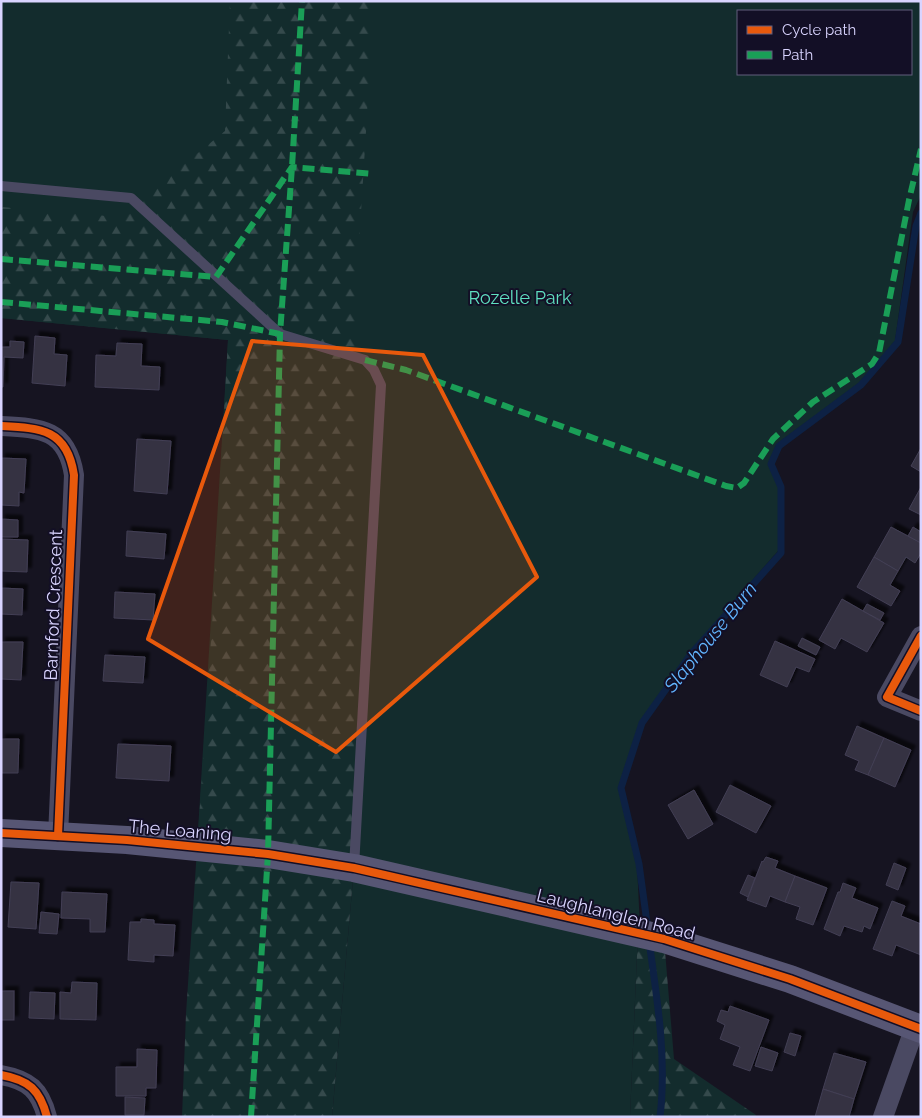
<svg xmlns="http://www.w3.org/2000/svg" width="922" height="1118" font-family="Raleway,sans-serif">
	<defs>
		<pattern id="forest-firs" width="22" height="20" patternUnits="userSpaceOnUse" patternTransform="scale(1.25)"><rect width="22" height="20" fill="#132c2d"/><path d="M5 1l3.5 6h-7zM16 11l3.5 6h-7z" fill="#354a4c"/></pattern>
		<filter id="shadow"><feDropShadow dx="4.5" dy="-4.5" stdDeviation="1" flood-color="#0009"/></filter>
	</defs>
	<rect width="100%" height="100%" fill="#161421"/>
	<g fill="#132c2d" fill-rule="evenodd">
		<path d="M1,1H921V195L913,212L895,341L859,383L777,444L768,464L780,488L778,551L689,653L640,722L619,787L637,864L640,928L197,847L228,340L1,318ZM738,11H911V74H738Z"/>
		<path d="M354,868L638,932L630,1117H332Z"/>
	</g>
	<g fill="url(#forest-firs)">
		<path d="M230,1H374L355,310L354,868L332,1117H182L186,1014L213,610L228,340L1,318V207L119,217L225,131Z"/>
		<path d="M638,932L664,939L674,1059L756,1115L755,1117H630Z"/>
	</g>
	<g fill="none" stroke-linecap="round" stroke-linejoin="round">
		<g stroke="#0d2144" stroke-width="7">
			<path d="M648,930L639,864L621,788L642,723L691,654L781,553V487L771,464L779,446L861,385L898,342L916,226L921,213"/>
			<path d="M649,941C657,998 667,1058 660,1117"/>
		</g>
	</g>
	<g fill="#343243" stroke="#433f54" filter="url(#shadow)">
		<path d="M35,336L55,338L54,354L67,355L65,386L32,383Z"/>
		<path d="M10,341L24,342L23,358L4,357L3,387H1V347H10Z"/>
		<path d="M117,343L142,344L141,366L160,367L159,390L95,387L96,355L116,356Z"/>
		<path d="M137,439L171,441L167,494L134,491Z"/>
		<path d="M921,448V472L911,466Z"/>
		<path d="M1,458L26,459L24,493L19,492V506L1,505Z"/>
		<path d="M921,487V515L909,509Z"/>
		<path d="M1,519L18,520V537H1Z"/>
		<path d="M891,527L921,543V553L915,563L906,557L898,571L874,557Z"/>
		<path d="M913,527L921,532V543L908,536Z"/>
		<path d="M127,531L166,534L164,559L126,556Z"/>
		<path d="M1,539L28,540L27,572L1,571Z"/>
		<path d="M874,557L898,571L890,585L900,591L891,606L857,587Z"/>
		<path d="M1,588L23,589L22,615L1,614Z"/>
		<path d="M115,592L155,594L153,620L114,618Z"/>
		<path d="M842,599L884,623L867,652L841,638L835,649L819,640Z"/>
		<path d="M867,604L884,613L880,620L863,611Z"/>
		<path d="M802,638L820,647L816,655L798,646Z"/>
		<path d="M775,641L815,659L809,672L796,667L787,687L760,675Z"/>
		<path d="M1,642H23L21,680L1,679Z"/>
		<path d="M105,655L145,657L143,683L103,681Z"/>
		<path d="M857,726L884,738L868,775L855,770L859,761L845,755Z"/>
		<path d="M884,738L911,750L895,787L868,775Z"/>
		<path d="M1,739H19L18,773H1Z"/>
		<path d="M118,744L171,746L169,781L116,778Z"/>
		<path d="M730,785L771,806L756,833L716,812Z"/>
		<path d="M694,790L713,824L688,839L668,805Z"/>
		<path d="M766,857L778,861L775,868L795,876L785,902L770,896L766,907L747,900L762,861L763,862Z"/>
		<path d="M894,863L906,868L898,890L886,885Z"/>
		<path d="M748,875L755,878L748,897L740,893Z"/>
		<path d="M795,876L827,888L813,925L796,919L800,907L785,902Z"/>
		<path d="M11,882L39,883L36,929L8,927Z"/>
		<path d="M843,883L856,888L852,898L878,908L870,929L864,926L862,932L844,926L840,936L824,929L838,892H840Z"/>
		<path d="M62,892L107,894L105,932H90V919L61,918Z"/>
		<path d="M892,901L905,906L901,916L921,924V955L896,945L892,956L873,949Z"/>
		<path d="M41,912L59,914L57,934L39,933Z"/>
		<path d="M141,919L154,920V924L175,925L173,956L154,955V962L128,960L130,922H141Z"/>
		<path d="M72,982L97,983L96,1020L60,1019V992L71,993Z"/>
		<rect x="1" y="991" width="13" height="29"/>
		<path d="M30,992L55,993L54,1019L29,1018Z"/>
		<path d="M730,1006L769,1020L750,1071L733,1065L740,1047L720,1039L725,1025L717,1021L721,1010L728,1012Z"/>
		<path d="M790,1033L801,1036L795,1056L784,1052Z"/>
		<path d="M761,1047L778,1053L772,1071L755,1066Z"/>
		<path d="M137,1049L157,1050L156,1088H146V1096H116V1067H137Z"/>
		<path d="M834,1053L866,1062L854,1099L823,1089Z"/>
		<path d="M823,1089L854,1099L849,1117H815Z"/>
		<path d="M125,1097L145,1098L144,1115H125Z"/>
	</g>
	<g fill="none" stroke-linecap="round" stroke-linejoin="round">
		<path stroke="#4a4962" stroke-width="10" d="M1,186L131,198L280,334L365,360L374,370L381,385L354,867"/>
		<g stroke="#4a4962" stroke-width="20">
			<path d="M1,426C41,428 67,429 74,475L58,836"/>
			<path d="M921,636L887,697L921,711"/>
			<path d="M1,1075C29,1080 40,1090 47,1117"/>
			<path d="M883,1117L915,1027"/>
		</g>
		<path stroke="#575674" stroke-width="28" d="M1,833L127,840L268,854L354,868L664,939L790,979L921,1029"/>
		<g stroke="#1a9f57" stroke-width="6" stroke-dasharray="12 6" stroke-linecap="butt">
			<path d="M1,259L216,277L292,167L374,174"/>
			<path d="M1,302L222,322L280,334"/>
			<path d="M365,360L406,370L726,486L737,488L744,483L773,439L813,402L872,364L879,353L909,200L921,149"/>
			<path d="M251,1117L268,854L280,334L292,167L302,1"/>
		</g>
		<g stroke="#130f26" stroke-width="11">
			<g id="cycleway">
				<path d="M1,426C41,428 67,429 74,475L58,836"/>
				<path d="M921,636L887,697L921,711"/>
				<path d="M1,833L127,840L268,854L354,868L664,939L790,979L921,1029"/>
				<path d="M1,1075C29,1080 40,1090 47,1117"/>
			</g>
		</g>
		<use href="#cycleway" stroke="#e8590c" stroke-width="8"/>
	</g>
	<path fill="#e8590c" fill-opacity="0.2" stroke="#e8590c" stroke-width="4" stroke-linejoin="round" d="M252,341L423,355L537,577L336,752L148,639Z"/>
	<g text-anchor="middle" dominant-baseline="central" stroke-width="4" stroke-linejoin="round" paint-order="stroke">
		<g font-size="18" fill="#5fe0c0" stroke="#130f26">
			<text x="520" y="297">Rozelle Park</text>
		</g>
		<g font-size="18" fill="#d9d4ff" stroke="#130f26">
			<text transform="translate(53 605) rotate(-88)">Barnford Crescent</text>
			<text transform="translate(180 830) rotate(5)">The Loaning</text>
			<text transform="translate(616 914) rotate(14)">Laughlanglen Road</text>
		</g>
		<g font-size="19" font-style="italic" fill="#62b6ff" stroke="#130f26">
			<text transform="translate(710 637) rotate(-51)">Slaphouse Burn</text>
		</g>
	</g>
	<rect width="922" height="1118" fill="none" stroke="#d9d4ff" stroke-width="5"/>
	<rect x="737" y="10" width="175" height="65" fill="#130f26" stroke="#625e7d"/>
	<rect x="747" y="26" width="25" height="8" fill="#e8590c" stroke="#625e7d"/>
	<text x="782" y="35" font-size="15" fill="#d9d4ff">Cycle path</text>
	<rect x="747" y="51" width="25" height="8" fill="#1a9f57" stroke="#625e7d"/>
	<text x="782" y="60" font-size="15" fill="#d9d4ff">Path</text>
</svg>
